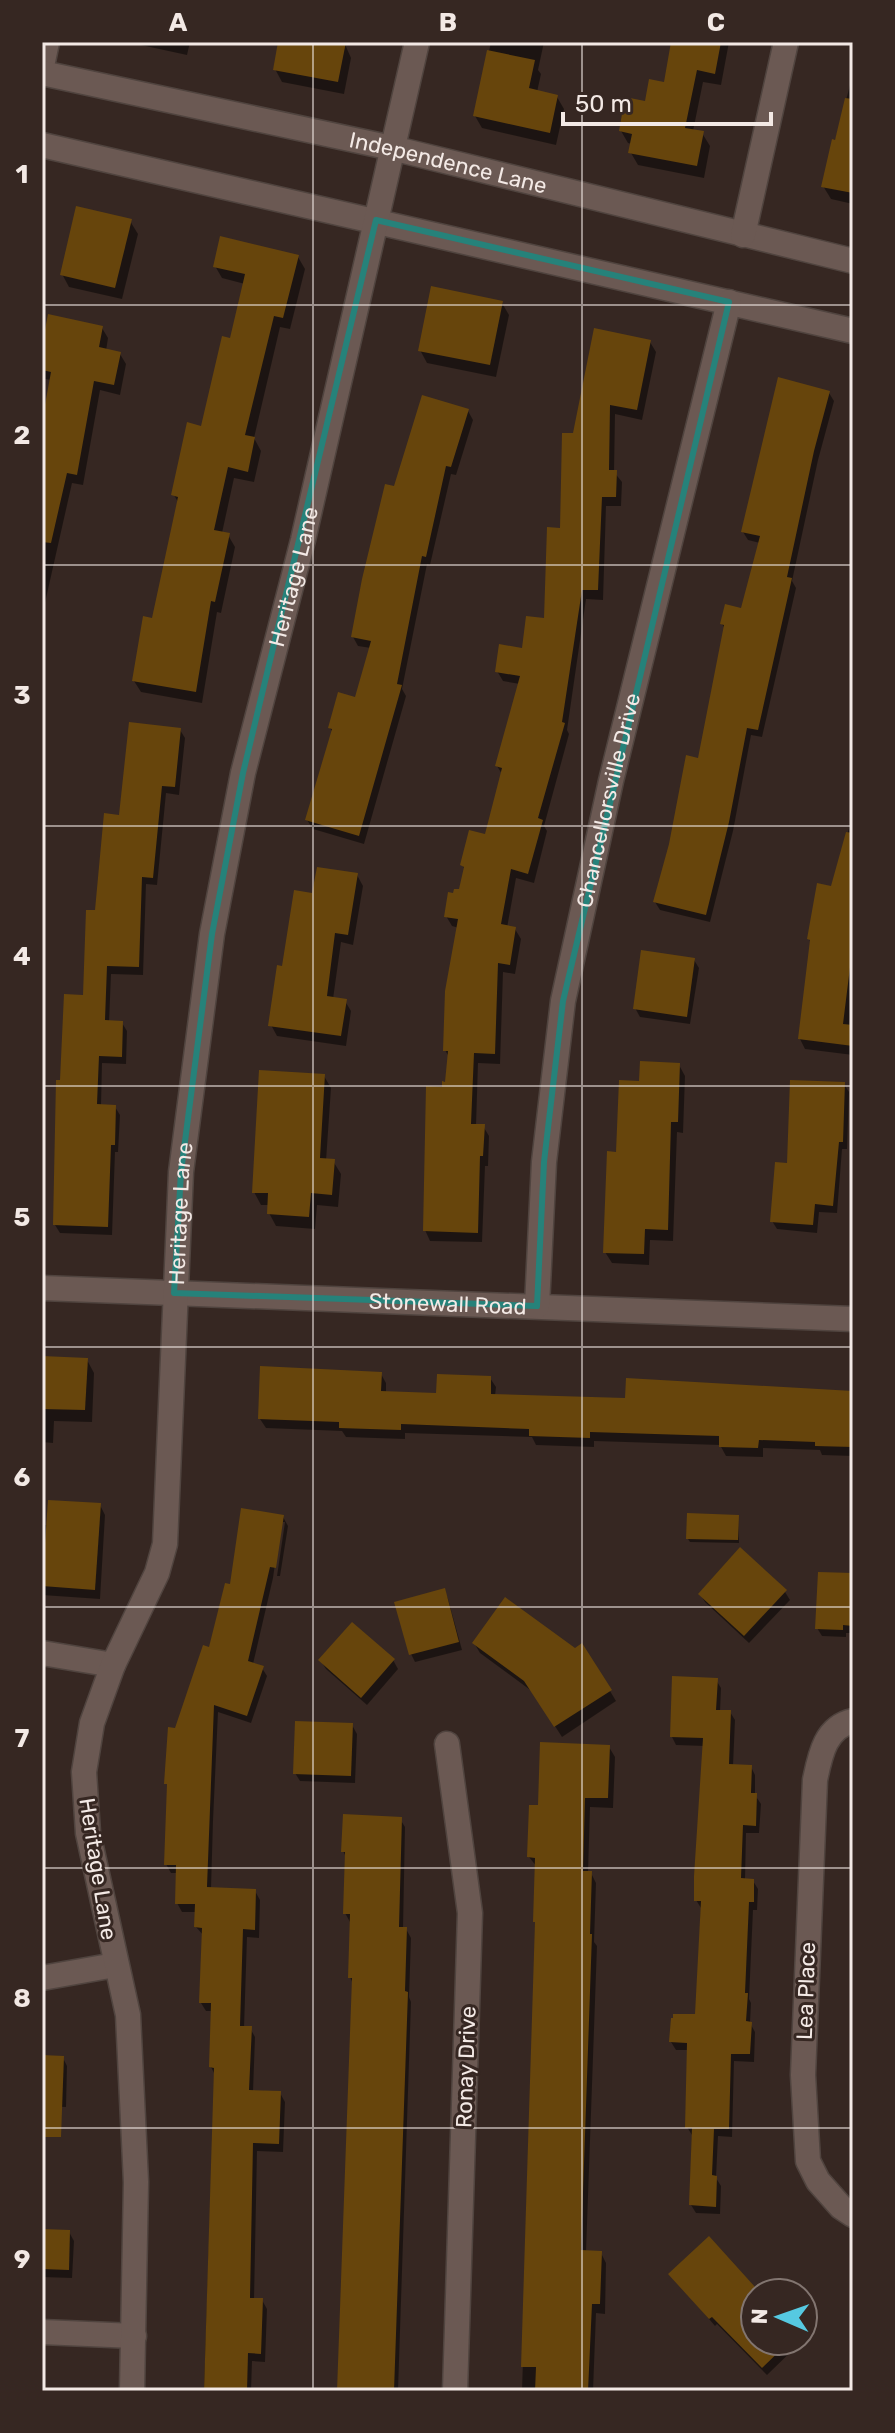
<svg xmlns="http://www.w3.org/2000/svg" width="895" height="2433" font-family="Rubik,sans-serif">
	<rect width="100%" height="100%" fill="#362722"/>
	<g fill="#0007">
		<path d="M127,42H190L187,55Z"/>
		<path d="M280,42H344L351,58L344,94L282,82L275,69Z"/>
		<path d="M491,42H544L538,70L541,74L537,92L557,97L564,109L556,145L482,128L475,116Z"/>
		<path d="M673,42H729L721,85L703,82L693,131L702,133L710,146L704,178L638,165L631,153L632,144L628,143L621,131L666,85Z"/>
		<path d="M853,74V204L831,199L823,186Z"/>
		<path d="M130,221L138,234L122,299L69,287L62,274Z"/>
		<path d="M298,257L305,269L290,329L280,327L254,438L261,451L254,482L234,478L222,533L228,535L235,547L221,613L217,612L202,703L141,692L134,681L154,620L179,504L174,495L202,428L232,340L245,284L222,278L215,266Z"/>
		<path d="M502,303L509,315L496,377L427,363L420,350Z"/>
		<path d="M102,328L108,338L106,351L120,354L126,364L120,395L100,390L83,485L72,483L42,616V432L51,380L45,379L42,374V354Z"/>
		<path d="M650,342L656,352L642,420L615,414L614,472L622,482L621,506H606L603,600L586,599L567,730L569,734L544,826L547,831L534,883L516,878L507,928L515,929L521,939L515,974L503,972L500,1064L478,1063L476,1126H483L489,1136L488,1166H485L482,1242L430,1241L425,1230L446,1084L449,1057L445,1050L459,928L452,926L446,916L461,892L466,871L462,865L487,837L502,774L497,766L520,684L503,681L497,671L523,650L546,621L562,530L574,435Z"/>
		<path d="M829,393L834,401L818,460L792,581L796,588L762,737L751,735L733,831L710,922L660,910L655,902L700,760L725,629L722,624L743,610L760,543L748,540L743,532Z"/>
		<path d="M468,411L473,420L456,475L451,474L430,565L427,564L402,689L406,696L364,844L313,829L307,820L333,733L330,728L357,699L371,648L358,646L353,637L395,488Z"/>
		<path d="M180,730L185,738L179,795L166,793L157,885L146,884L143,975L111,974L109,1023H122L127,1031L126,1064L102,1063L101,1106L115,1107L120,1115L118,1152H115L112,1235L60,1233L55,1225L62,1082L85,997L97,912L120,817Z"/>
		<path d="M853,813V992L849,1026L853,1027V1055L805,1049L800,1039L811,943L809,939L833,888Z"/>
		<path d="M357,875L363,886L353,945L341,942L333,999L345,1001L351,1011L346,1046L277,1036L271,1025L314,896Z"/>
		<path d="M694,960L699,968L690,1024L640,1017L635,1008Z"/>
		<path d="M679,1065L685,1076L683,1133L677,1132L673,1241L650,1240L649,1265L612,1263L605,1252L618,1154L641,1083Z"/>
		<path d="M324,1076L331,1088L326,1161H333L341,1174L338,1207L317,1205L315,1229L276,1226L269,1213V1205H261L254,1192Z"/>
		<path d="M844,1084L849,1092L847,1149H842L837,1213L819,1212L817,1233L777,1229L772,1221L789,1165Z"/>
		<path d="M42,1358L87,1360L94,1373L92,1422L54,1421L53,1443L42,1442Z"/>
		<path d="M381,1374L386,1383V1393L438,1395L490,1378L496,1387L495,1396L627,1400L853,1393V1456L822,1455L820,1450L763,1448V1457L726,1456L720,1445L594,1441V1447L536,1445L532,1437L405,1433V1439L346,1437L342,1431L266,1428L260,1419Z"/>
		<path d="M100,1505L105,1515L100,1599L42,1595V1525H48Z"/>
		<path d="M283,1517L288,1526L280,1576H277L285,1522H281L273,1578L253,1664L262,1668L267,1676L251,1723L218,1712L213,1821L211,1889L255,1891L260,1900L259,1938L247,1937L244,2028H250L255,2037L253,2092L280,2093L285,2102L283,2152L257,2151L254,2300H262L267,2309L265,2362L252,2361L251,2391H204L215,2075L211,2067L212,2011H206L201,2003L204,1936L196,1927L197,1912H182L177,1903L178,1873H171L166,1864L177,1730L210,1650L232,1587Z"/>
		<path d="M738,1517L739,1543L690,1542L688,1539Z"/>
		<path d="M853,1575V1633H846V1637L822,1636L817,1628Z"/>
		<path d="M444,1591L448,1599L462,1650L415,1662L411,1654Z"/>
		<path d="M785,1592L790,1600L749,1643L705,1602L700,1594Z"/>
		<path d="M474,1643L610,1691L616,1701L562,1737L533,1692L480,1653Z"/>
		<path d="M393,1660L398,1669L367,1705L326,1669L321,1661Z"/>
		<path d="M716,1680L721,1688L720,1712H730L735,1720L733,1766L751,1767L755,1775V1795L761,1804L759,1833H746L745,1880L753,1881L758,1889L757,1910H753L749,1999L751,2003L750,2023L755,2032L754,2062L734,2061L732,2137L718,2136L716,2178L721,2186L720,2214L696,2213L691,2205L692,2135L687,2127L689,2050H676L671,2042L697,2017L701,1908L696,1900L705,1746L676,1745L672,1737Z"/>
		<path d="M352,1725L357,1734L355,1783L300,1781L295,1773Z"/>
		<path d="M609,1747L615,1757L613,1808L590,1807L588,1873H591L596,1883L594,1942L597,1946L586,2252L601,2253L606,2263L605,2314L596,2313L593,2391H522L537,1925V1867L529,1857L540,1807Z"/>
		<path d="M400,1819L405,1827L403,1929H406L411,1938L409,1997L411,2002L398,2391H339L353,1984L350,1977V1922L345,1913L347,1859L343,1851Z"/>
		<path d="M42,2057L63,2058L67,2066L66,2107L42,2106Z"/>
		<path d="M42,2231L69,2232L74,2241L72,2278L42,2277Z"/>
		<path d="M709,2239L758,2293H755V2341L801,2342L767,2375L717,2324L715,2326L671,2274Z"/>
	</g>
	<g fill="#67450c">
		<path d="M278,42H346L338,82L273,70Z"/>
		<path d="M671,42H721L715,74L697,70L685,128L704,131L697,166L628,153L632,134L619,131L625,97L645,101L649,79L664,82Z"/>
		<path d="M487,50L535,60L529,88L558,95L550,133L473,116Z"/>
		<path d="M845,98L853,99V193L821,187L832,139L835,140Z"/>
		<path d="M76,206L132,219L115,288L60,275Z"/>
		<path d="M220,236L299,255L283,318L274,316L245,435L255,437L248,472L228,467L214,530L230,533L215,602L211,601L196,692L132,681L143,616L152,618L178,497L171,495L187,422L201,426L222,336L230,338L245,274L213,267Z"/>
		<path d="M431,286L503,301L490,365L418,351Z"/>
		<path d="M48,314L103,326L99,347L121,352L114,385L94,381L77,475L67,473L51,543L42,542V421L51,372L42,370V345Z"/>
		<path d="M594,328L651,340L637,410L610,405L609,470H617L616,497H602L598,590H582L562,722L565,723L538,818L543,820L528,874L511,869L501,924L516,927L510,965L498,963L495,1054L474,1053L471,1124H485L483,1156H480L478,1233L423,1231L426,1086L442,1087V1081L445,1082L448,1051H443L445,991L458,919L444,917L448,892L453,893L454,889H459L464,867L460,865L469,830L485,834L502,768L495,766L520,676L495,672L499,644L522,648L526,616L544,618L547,527L560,528L562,433H573Z"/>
		<path d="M778,377L830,391L814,451L787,577L792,578L758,730L747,728L729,822L706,915L653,902L669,844L686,755L698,758L724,625L720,624L725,604L741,608L760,536L741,532Z"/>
		<path d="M422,395L469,409L451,467L446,466L426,557L422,556L397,684L402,685L359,836L305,820L332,729L328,728L338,692L355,697L371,641L351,637L362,579L385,484L394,486Z"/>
		<path d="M129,722L181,728L175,787L162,786L153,878L142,877L139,967L107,966L105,1020L123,1021L122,1057L99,1056L97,1104L116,1105L115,1145H111L108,1227L53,1225L56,1080H60L64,994L83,995L86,910H95L104,813L119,815Z"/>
		<path d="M846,832L853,833V943L843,1024L853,1025V1046L798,1039L810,940L807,939L817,883L831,886Z"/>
		<path d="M317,867L358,873L348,935L335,933L327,996L347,999L341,1036L268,1026L277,965L282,966L294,890L312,893Z"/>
		<path d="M641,950L695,958L687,1017L633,1009Z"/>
		<path d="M640,1061L680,1063L678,1122H671L668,1230L645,1229L644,1254L603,1253L607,1151L616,1152L619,1080L639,1081Z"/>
		<path d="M259,1070L325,1074L320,1158L335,1159L332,1195L311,1193L309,1217L267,1214L268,1193H252Z"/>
		<path d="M790,1080L845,1082L843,1142H839L833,1206L815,1204L813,1225L770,1222L775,1162L787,1163Z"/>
		<path d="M42,1356L88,1358L85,1410L42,1409Z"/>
		<path d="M260,1366L382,1372L381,1391L436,1393L437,1374L491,1376V1394L625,1398L626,1378L853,1391V1447L815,1446V1442L759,1440L758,1448L719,1447V1436L590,1432V1438L529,1436V1429L401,1424V1430L339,1428V1422L258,1419Z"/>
		<path d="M48,1500L101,1503L95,1590L42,1586Z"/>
		<path d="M241,1508L284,1515L276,1568L270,1567L248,1661L264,1666L247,1716L214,1705L207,1887L256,1889L255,1930L243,1929L240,2026H252L249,2090L281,2091L279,2144L253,2143L250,2298H263L261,2354L248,2353L247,2391H204L214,2068L209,2067L211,2003H199L202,1928L194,1927L195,1904H175L176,1865H164L167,1784H164L168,1727L175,1728L203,1645L209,1647L225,1583L230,1584Z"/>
		<path d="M687,1513L739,1515L738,1540L686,1539Z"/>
		<path d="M740,1547L787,1590L744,1636L698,1594Z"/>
		<path d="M818,1572L853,1573V1626L843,1625V1630L815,1629Z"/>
		<path d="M445,1588L459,1642L409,1655L394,1602Z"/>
		<path d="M505,1597L575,1648L582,1643L612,1690L554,1727L524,1681L472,1643Z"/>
		<path d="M352,1622L395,1659L361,1698L318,1660Z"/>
		<path d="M672,1676L718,1678L716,1710H731L729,1764L752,1765L751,1793H757L756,1826L743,1825L741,1878L754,1879V1902H749L745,1993H748L746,2021L752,2022L750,2054H731L729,2129H714L712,2175L717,2176L716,2207L689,2205L692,2128H685L687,2043L669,2042L671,2018H673V2014H695L701,1901H694V1876L703,1738L670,1737Z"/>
		<path d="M295,1721L353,1723L351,1776L293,1774Z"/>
		<path d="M540,1742L610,1745L608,1798H585L583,1871H592L590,1934H592L581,2250L602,2251L600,2304H592L588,2391H535L536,2367H521L535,1922H533L535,1858L527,1857L529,1805H538Z"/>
		<path d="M343,1814L402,1817L399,1927H407L405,1991L408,1992L394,2391H337L352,1978H348L350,1914H343L345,1852H341Z"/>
		<path d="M42,2055L64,2056L61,2137H42Z"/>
		<path d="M42,2229L70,2230L69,2270L42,2269Z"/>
		<path d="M709,2236L755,2287V2341H790L762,2368L712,2317L709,2319L668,2274Z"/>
	</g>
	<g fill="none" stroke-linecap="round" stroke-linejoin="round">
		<g stroke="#50443f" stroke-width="27">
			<g id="minor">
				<path d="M42,66L47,42"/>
				<path id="s1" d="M42,73L392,148L853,261"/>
				<path d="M42,145L853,331"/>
				<path d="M743,235L786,42"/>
				<path id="s2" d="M42,1288L853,1319"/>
				<path id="s3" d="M537,1306L544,1162L563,1001L611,781L729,302"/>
				<path d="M42,1653L113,1665"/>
				<path d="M853,1721C825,1727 820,1756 815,1780L803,2075L808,2161L818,2181L841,2207L853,2215"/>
				<path d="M447,1744L470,1913L455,2391"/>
				<path d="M42,1978L115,1965"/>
				<path d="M42,2332L134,2336"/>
				<path id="s4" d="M132,2391L136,2182L128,2015L88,1833L84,1772L92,1723L113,1665L157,1573L165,1544L181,1172L212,934L243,773L303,540L417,42"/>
			</g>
		</g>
		<use href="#minor" stroke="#6b5953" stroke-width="24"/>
	</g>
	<path fill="none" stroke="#26827a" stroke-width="6" stroke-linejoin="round" d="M376,220L729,302L563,1001L544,1162L537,1306L174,1293L181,1172L212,934L243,773Z"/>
	<path fill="none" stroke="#f3e9e5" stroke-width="2" stroke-opacity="0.55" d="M313,42V2391M582,42V2391M42,305H853M42,565H853M42,826H853M42,1086H853M42,1347H853M42,1607H853M42,1868H853M42,2128H853"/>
	<g text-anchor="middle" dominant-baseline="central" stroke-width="6" stroke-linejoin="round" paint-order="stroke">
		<g font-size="22" fill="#f3e9e5" stroke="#362722">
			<text stroke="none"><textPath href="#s1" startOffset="416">Independence Lane</textPath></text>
			<text stroke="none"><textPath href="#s4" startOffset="1846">Heritage Lane</textPath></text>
			<text stroke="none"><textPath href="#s3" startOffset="512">Chancellorsville Drive</textPath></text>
			<text stroke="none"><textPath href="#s4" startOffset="1198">Heritage Lane</textPath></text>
			<text stroke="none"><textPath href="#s2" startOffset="406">Stonewall Road</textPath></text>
			<text transform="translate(98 1869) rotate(81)">Heritage Lane</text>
			<text transform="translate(806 1991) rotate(-88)">Lea Place</text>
			<text transform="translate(466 2067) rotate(-88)">Ronay Drive</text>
		</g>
	</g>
	<rect width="895" height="2433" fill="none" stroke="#362722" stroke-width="88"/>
	<g transform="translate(779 2317) rotate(272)"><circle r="38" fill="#362722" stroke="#827570" stroke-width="2"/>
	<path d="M0-6L14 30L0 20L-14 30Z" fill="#56c9e1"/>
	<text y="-12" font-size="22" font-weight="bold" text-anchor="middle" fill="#f3e9e5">N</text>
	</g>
	<path d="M563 112v12h208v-12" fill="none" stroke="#f3e9e5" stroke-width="4"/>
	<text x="575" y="112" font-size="24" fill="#f3e9e5" stroke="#362722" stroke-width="6" paint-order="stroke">50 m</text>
	<rect x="44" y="44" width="807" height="2345" fill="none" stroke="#f3e9e5" stroke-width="3"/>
	<g font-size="26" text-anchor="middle" font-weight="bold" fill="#f3e9e5">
		<text x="178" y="31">A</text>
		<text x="448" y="31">B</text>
		<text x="716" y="31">C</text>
		<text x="22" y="183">1</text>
		<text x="22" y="444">2</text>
		<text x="22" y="704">3</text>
		<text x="22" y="965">4</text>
		<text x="22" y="1226">5</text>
		<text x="22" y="1486">6</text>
		<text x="22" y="1747">7</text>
		<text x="22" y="2007">8</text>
		<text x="22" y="2268">9</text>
	</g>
</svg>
